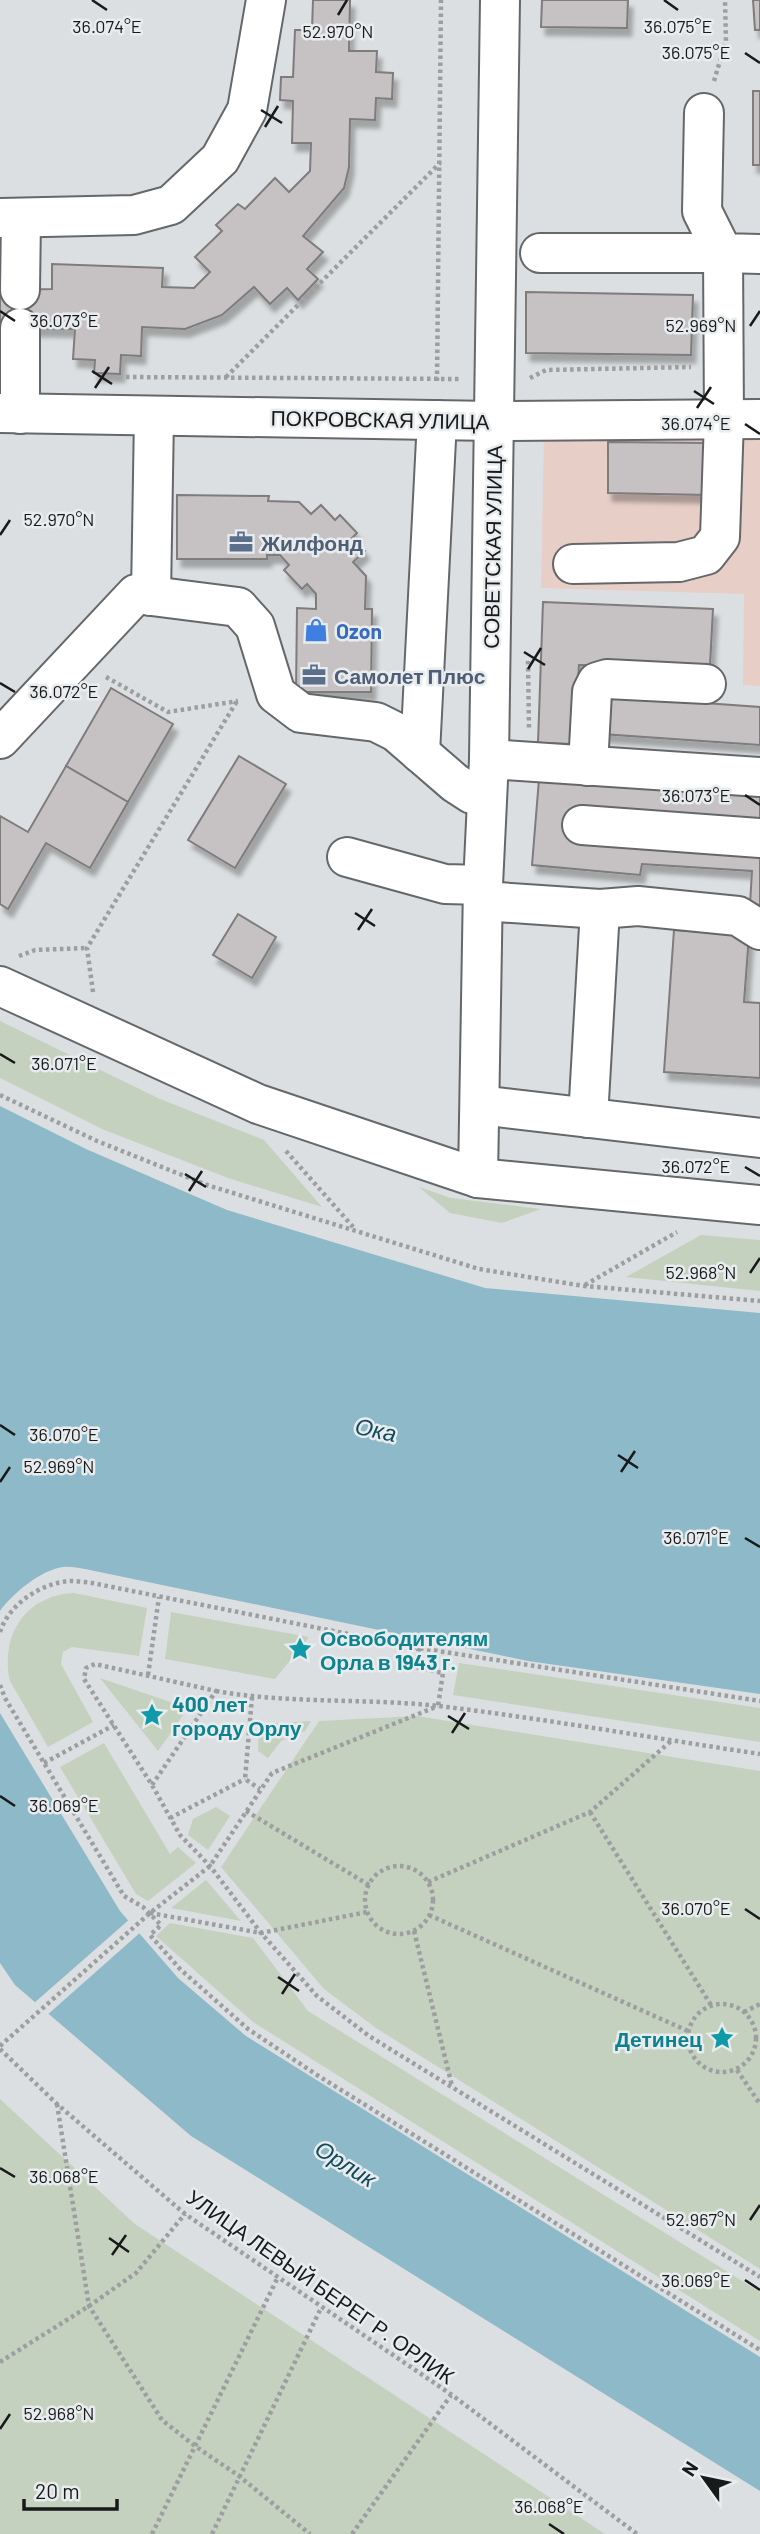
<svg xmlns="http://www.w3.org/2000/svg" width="760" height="2534" font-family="Barlow,sans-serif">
	<defs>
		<filter id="shadow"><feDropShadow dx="4.5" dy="8" stdDeviation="2" flood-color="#0004"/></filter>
	</defs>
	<rect width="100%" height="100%" fill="#dcdfe1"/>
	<path fill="#e7cec7" d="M544,434L760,435V686L743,685L744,594L541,588Z"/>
	<g fill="#c4d1be">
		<path d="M0,1021L160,1099L264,1140L322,1207L228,1178L102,1129L0,1078Z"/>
		<path d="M419,1187L451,1198L541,1209L502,1223L450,1213Z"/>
		<path d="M701,1235L760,1240V1291L626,1277Z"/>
		<path d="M74,1593L147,1608L139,1656L72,1647L63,1652L61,1664L93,1722L48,1747L10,1681C0,1635 26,1595 74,1593Z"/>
		<path d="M171,1612L309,1637L275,1679L165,1659Z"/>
		<path d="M459,1663L760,1708V1742L453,1695Z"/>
		<path d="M100,1678L188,1708L158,1751Z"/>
		<path d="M417,1716L760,1771V2269L376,2028L324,1989L221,1867L319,1721Z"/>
		<path d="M311,1721L305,1731L281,1741L268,1758L258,1751L259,1724Z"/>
		<path d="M104,1743L170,1854L178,1847L196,1863L148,1901L136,1894L60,1767Z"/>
		<path d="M216,1807L230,1816L208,1850L188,1835L193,1819Z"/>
		<path d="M206,1880L241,1921L171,1908Z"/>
		<path d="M170,1923L253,1938L308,2011L760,2292V2341L253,2022L156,1936Z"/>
		<path d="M0,2099L135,2224L605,2534H0Z"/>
	</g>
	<g fill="#8eb9c8">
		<path d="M0,1106L86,1149L227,1210L485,1288L760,1313V1694L528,1661L85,1569C78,1568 70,1566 63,1567C41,1570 13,1593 0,1611Z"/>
		<path d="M0,1713L120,1911L178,1978L246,2036L760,2357V2491L191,2136L15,1985L0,1963Z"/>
	</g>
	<path fill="#dcdfe1" d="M131,1918L142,1931L46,2016L33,2004Z"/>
	<g fill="#c6c2c3" stroke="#7f7b7c" stroke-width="2" filter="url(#shadow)">
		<path d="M313,0H350L349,51H377L376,72L393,73L392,99L376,98L375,120L350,119L349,167L344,188L303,236L323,252L307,269L318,279L298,300L287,288L270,304L254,287L222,315L185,329L142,327L141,356L121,355L120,374L94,373L95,360L73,359L75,329L12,328V290L52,289V264L163,268L162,287L194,288L210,272L195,257L222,231L216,225L238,204L245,209L275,178L289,192L310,171L311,143H292L293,101L280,100L281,77H293L295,30H312Z"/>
		<path d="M542,0H628L627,28L541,27Z"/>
		<path d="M753,0H760V30H755Z"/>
		<rect x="753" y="91" width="7" height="74"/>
		<rect x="0" y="256" width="12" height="79"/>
		<path d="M526,292L693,295L691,355L526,353Z"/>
		<path d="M608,442L710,443L709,495L608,493Z"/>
		<path d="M177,495L269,496L268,501L299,502L311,514L321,505L335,520L340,515L357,533L352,538L365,551L353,562L366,576L365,609H372L371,692H296L297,608L316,609V594L307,584L302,589L284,570L289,565L280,555H267V559H177Z"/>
		<path d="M543,602L713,609L710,665H579L574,744L538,743Z"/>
		<path d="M111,688L173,724L128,802L66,766Z"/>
		<path d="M605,696L760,707V745L602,734Z"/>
		<path d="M239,756L286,784L235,868L188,840Z"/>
		<path d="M66,766L128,802L90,868L46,843L8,909L0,904V816L28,832Z"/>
		<path d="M539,779L760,790V819L569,810L568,836L760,849V905L750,904L752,871L642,864L640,875L532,865Z"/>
		<path d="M238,914L276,937L252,978L213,955Z"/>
		<path d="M674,930L749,935L744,1002L760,1003V1078L664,1072Z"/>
	</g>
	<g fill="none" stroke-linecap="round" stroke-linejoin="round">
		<g stroke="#65676a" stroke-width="42">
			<g id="minor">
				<path d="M704,113L702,211L723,253L760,254"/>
				<path d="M0,218L134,215L171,205L220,159L247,110L266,0"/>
				<path d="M540,253H723L724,419L720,537L706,555L679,562L573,564"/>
				<path d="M20,290L21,218"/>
				<path d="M20,328V414"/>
				<path d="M0,413L493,421L760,419"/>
				<path d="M151,596L154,416"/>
				<path d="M0,739L136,594L238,607L255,626L276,694L301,713L376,722L396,732L455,783L472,794L487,798"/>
				<path d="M420,753L437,420"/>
				<path d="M489,759L760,777"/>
				<path d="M588,766L592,692L597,682L607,679L706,684"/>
				<path d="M582,825L760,838"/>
				<path d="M347,857L445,884L483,885"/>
				<path d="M483,901L600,909L638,906L738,916L760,930"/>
				<path d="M0,986L258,1104L478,1178L760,1205"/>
				<path d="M480,1105L760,1138"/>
				<path d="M588,1118L600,909"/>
				<path d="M478,1178L483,885L489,759L500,0"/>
			</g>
		</g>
		<g stroke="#9c9ea0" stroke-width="4.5" stroke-dasharray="3.5 3.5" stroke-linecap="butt">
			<path d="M714,81L726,41L725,0"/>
			<path d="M126,377L461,379"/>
			<path d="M226,377L440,163"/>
			<path d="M530,378L546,370L691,367"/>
			<path d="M437,381L441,0"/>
			<path d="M528,661L529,729"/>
			<path d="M106,677L168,712L238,701"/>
			<path d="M19,956L35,950L87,948"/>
			<path d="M93,992L87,948L237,701"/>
			<path d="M0,1095L97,1141L207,1185L479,1269L584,1286L760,1301"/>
			<path d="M286,1151L354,1228"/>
			<path d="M585,1285L677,1232"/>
			<path d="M0,1632C9,1604 41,1583 70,1581C77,1581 85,1582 92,1583L419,1648L760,1701"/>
			<path d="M419,1648L415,1667L443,1673L438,1706"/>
			<path d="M148,1675L159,1597"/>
			<path d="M0,1685L5,1698L124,1896L143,1907L161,1925L150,1935L180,1969L248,2029L317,2075L760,2350"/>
			<path d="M216,1691C289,1704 365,1698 439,1706C546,1719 653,1738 760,1754"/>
			<path d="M252,1697L245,1779L260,1789"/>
			<path d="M44,1763L114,1725"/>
			<path d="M152,1785L216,1691L95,1664L86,1668L84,1679L152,1785L180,1835L210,1866L261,1933L317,1996L369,2036L760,2277"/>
			<path d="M246,1811L369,1885"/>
			<path d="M590,1812L711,2005"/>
			<path d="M170,1818L245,1779"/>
			<circle cx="399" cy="1900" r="34"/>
			<path d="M428,1882L590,1812L671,1741"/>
			<path d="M150,1913L261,1933L367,1912"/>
			<path d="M429,1915L688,2031"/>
			<path d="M414,1931L452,2086"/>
			<circle cx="722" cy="2038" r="34"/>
			<path d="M744,2012L760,2004"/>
			<path d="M0,2046L150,1913L210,1866L272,1773L438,1706"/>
			<path d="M0,2049L57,2104L185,2214L452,2395L637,2534"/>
			<path d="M737,2070L760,2104"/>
			<path d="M57,2104L89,2306L162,2420L195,2446L239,2476L310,2534"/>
			<path d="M0,2362L89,2306L136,2273L185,2214"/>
			<path d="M152,2534L277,2279"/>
			<path d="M212,2534L321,2308"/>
			<path d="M352,2534L451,2395"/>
		</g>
		<use href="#minor" stroke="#fff" stroke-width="38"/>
	</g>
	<path fill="none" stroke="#18191a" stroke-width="2.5" d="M92,0L107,10M664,0L678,10M338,15L347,0M745,53L760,63M261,110L282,123M265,127L278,106M0,311L15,321M750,326L760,311M92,371L112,384M95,388L109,367M694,391L714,404M697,408L711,387M745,424L760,434M0,535L10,520M524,652L545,665M528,669L541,648M0,683L15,692M745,795L760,805M355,913L375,926M358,930L372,909M0,1054L15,1063M745,1167L760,1176M185,1174L206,1187M189,1191L202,1171M750,1273L760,1258M0,1425L15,1435M618,1455L638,1468M621,1472L635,1451M0,1482L10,1467M745,1538L760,1547M448,1716L469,1729M452,1733L465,1713M0,1796L15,1806M745,1909L760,1919M278,1977L299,1991M282,1994L295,1974M0,2168L15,2177M750,2220L760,2205M109,2238L129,2252M112,2255L126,2235M745,2280L760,2290M0,2429L10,2414M549,2524L564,2534"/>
	<defs>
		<g id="office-bare" transform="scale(1.89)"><path d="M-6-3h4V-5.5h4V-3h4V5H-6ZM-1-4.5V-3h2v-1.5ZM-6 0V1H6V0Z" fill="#5c6f8a" stroke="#e9ecee" stroke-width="2.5" paint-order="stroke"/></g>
		<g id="shop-bare" transform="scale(1.89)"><path d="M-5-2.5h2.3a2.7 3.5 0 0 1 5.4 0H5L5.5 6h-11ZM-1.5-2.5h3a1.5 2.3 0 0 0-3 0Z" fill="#3f7fe0" stroke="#e9ecee" stroke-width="2.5" paint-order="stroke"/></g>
		<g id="sight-bare" transform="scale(1.89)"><path d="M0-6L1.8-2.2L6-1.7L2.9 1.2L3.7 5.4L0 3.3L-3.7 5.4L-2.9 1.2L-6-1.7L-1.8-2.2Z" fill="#0f9aa8" stroke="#e9ecee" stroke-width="2.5" paint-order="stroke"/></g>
	</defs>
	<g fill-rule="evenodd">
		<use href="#office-bare" x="241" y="542"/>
		<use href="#shop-bare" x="316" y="630"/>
		<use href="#office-bare" x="314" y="675"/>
		<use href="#sight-bare" x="300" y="1649"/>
		<use href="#sight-bare" x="152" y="1715"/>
		<use href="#sight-bare" x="722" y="2038"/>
	</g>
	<g text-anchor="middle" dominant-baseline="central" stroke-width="5" stroke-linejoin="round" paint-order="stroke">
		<g font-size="21" fill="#18191a" stroke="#e9ecee">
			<text transform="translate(380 419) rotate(1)">ПОКРОВСКАЯ УЛИЦА</text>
			<text transform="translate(492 547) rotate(-89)">СОВЕТСКАЯ УЛИЦА</text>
			<text transform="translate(321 2286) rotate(35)">УЛИЦА ЛЕВЫЙ БЕРЕГ Р. ОРЛИК</text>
		</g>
		<g font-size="21" font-weight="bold" fill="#4e5e75" stroke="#e9ecee" text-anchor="start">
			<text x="261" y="542">Жилфонд</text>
			<text x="334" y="675">Самолет Плюс</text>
		</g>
		<g font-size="21" font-weight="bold" fill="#366cbe" stroke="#e9ecee" text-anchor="start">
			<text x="336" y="630">Ozon</text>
		</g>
		<g font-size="21" font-weight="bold" fill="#0d838f" stroke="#e9ecee" text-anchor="start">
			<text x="320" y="1637">Освободителям<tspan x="320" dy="24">Орла в 1943 г.</tspan></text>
			<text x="172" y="1703">400 лет<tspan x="172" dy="24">городу Орлу</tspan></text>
			<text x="702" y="2038" text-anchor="end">Детинец</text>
		</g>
		<g font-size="23" font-style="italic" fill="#0f4b5c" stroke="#e9ecee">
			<text transform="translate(376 1429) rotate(12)">Ока</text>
			<text transform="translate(346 2163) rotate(32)">Орлик</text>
		</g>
	</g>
	<g font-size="18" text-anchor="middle" fill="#18191a" stroke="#e9ecee" stroke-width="5" stroke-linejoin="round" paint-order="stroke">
		<text x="107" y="33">36.074°E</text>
		<text x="678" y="33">36.075°E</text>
		<text x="338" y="38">52.970°N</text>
		<text x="696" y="59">36.075°E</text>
		<text x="64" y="327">36.073°E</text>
		<text x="701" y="332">52.969°N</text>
		<text x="696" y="430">36.074°E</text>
		<text x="59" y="526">52.970°N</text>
		<text x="64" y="698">36.072°E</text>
		<text x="696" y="802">36.073°E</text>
		<text x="64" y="1070">36.071°E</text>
		<text x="696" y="1173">36.072°E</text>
		<text x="701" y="1279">52.968°N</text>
		<text x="64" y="1441">36.070°E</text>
		<text x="59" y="1473">52.969°N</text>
		<text x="696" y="1544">36.071°E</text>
		<text x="64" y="1812">36.069°E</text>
		<text x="696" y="1915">36.070°E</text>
		<text x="64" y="2183">36.068°E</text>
		<text x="701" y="2226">52.967°N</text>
		<text x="696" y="2287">36.069°E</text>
		<text x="59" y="2420">52.968°N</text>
		<text x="549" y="2513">36.068°E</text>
	</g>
	<g transform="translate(704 2478) rotate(303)" stroke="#e9ecee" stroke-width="5" paint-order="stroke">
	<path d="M0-5L12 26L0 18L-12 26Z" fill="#18191a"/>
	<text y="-10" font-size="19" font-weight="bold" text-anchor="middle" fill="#18191a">N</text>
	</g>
	<path d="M24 2499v10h93v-10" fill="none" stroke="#18191a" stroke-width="3.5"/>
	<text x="35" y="2499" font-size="21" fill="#18191a" stroke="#e9ecee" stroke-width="5" paint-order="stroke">20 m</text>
</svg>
